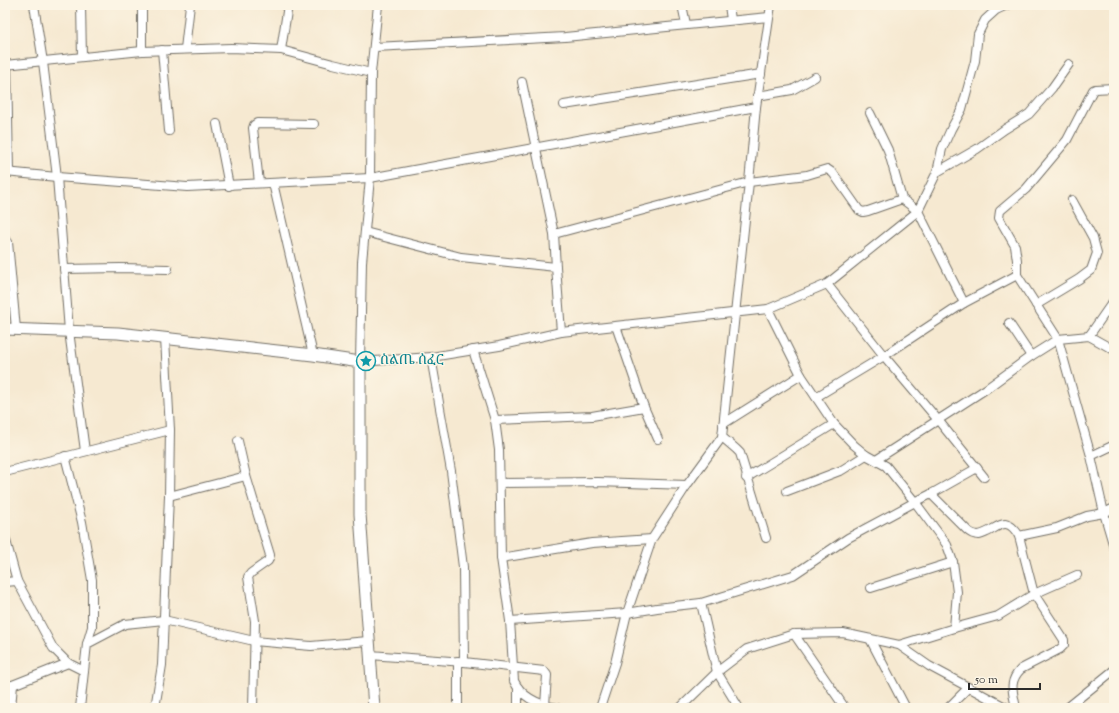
<svg xmlns="http://www.w3.org/2000/svg" width="1119" height="713" font-family="'Sorts Mill Goudy','Noto Serif Ethiopic',serif">
	<rect width="100%" height="100%" fill="#fcf5e5"/>
	<filter id="ink" filterUnits="userSpaceOnUse"><feTurbulence type="fractalNoise" baseFrequency=".025" numOctaves="2"/><feDisplacementMap in="SourceGraphic" scale="8" xChannelSelector="R" yChannelSelector="G"/><feConvolveMatrix kernelMatrix="1 2 1 2 8 2 1 2 1" color-interpolation-filters="sRGB"/></filter>
	<filter id="wash" filterUnits="userSpaceOnUse"><feTurbulence type="fractalNoise" baseFrequency=".012" numOctaves="4" result="noise"/><feDisplacementMap in="SourceGraphic" scale="16" xChannelSelector="R" yChannelSelector="G"/><feGaussianBlur stdDeviation="0.9" result="paint"/><feColorMatrix in="noise" values="0 0 0 0 0 0 0 0 0 0 0 0 0 0 0 0 0 1.4 0 .05"/><feComposite in="paint" operator="in"/></filter>
	<g filter="url(#wash)">
		<rect width="100%" height="100%" fill="#f6e9d1"/>
	</g>
	<g filter="url(#ink)">
		<g fill="none" stroke-linecap="round" stroke-linejoin="round">
			<g stroke="#726e65" stroke-width="10">
				<g id="minor">
					<path d="M34,5L43,62L57,177L69,331L85,451"/>
					<path d="M81,5L82,57"/>
					<path d="M378,5L371,73L370,178L362,262L360,362L431,357L499,346L561,332L768,309L827,284L918,211L937,172L942,149L951,129L962,109L975,61L978,34L985,20L996,10L1007,5"/>
					<path d="M682,5L686,24"/>
					<path d="M729,5L731,20"/>
					<path d="M375,47L565,37L769,17"/>
					<path d="M185,49L190,5"/>
					<path d="M162,50L169,131"/>
					<path d="M281,50L288,5"/>
					<path d="M142,51V5"/>
					<path d="M7,64L9,172"/>
					<path d="M5,65L142,51L231,48L281,50L333,64L371,73"/>
					<path d="M522,82L554,234L749,182L807,175L827,169L833,173L859,210L863,212L868,211L902,199"/>
					<path d="M757,96L792,90L815,77"/>
					<path d="M564,105L761,74"/>
					<path d="M870,113L888,150L902,199L918,211L964,303L884,356L938,420L984,477"/>
					<path d="M217,124L229,186"/>
					<path d="M5,172L57,177L187,187L370,178L756,107"/>
					<path d="M937,172L977,149L1005,129L1029,114L1052,88L1069,64"/>
					<path d="M259,183L253,128L254,125L257,123L314,124"/>
					<path d="M273,183L313,355"/>
					<path d="M365,232L461,257L556,267L561,332"/>
					<path d="M554,234L556,267"/>
					<path d="M8,242L16,329"/>
					<path d="M64,269L120,268L168,269"/>
					<path d="M1017,275V260L1015,246L999,218L1000,211L1026,189L1067,140L1093,90L1095,89L1114,88"/>
					<path d="M964,303L1017,275L1058,339L1091,456L1104,513L1114,547"/>
					<path d="M1036,305L1079,279L1091,270L1097,253L1093,238L1072,200"/>
					<path d="M768,309L801,375L834,424L854,445L866,455L886,466L915,502L947,545L953,562L957,592L954,628"/>
					<path d="M1009,323L1031,356"/>
					<path d="M616,326L644,407L658,439"/>
					<path d="M1089,336L1114,300"/>
					<path d="M473,350L495,420L499,450L501,558L510,621L514,681C522,698 540,705 557,708"/>
					<path d="M431,357L451,471L463,567L464,662"/>
					<path d="M816,397L884,356L827,284"/>
					<path d="M495,420L592,416L644,407"/>
					<path d="M723,424L801,375"/>
					<path d="M722,437L736,449L740,453L766,538"/>
					<path d="M238,441L246,476L270,555L268,561L251,573L248,577L255,621L253,708"/>
					<path d="M65,456L82,522L92,580V627L87,644L80,708"/>
					<path d="M1091,456L1114,445"/>
					<path d="M876,460L986,389L1031,356L1058,339L1089,336L1114,350"/>
					<path d="M5,472L170,430"/>
					<path d="M746,478L834,424"/>
					<path d="M500,483L598,482L687,485"/>
					<path d="M787,491L842,470L866,455"/>
					<path d="M931,494L967,530C970,533 974,535 979,535C997,531 1005,512 1019,536L1034,594L1064,640V645L1060,649L1021,669C1008,682 1013,692 1016,708"/>
					<path d="M169,496L246,476"/>
					<path d="M1019,536L1057,528L1087,516L1104,513L1114,508"/>
					<path d="M5,537L17,581L53,648L68,663L84,671"/>
					<path d="M501,558L592,543L652,539"/>
					<path d="M5,582L17,581"/>
					<path d="M871,588L953,562"/>
					<path d="M701,603L717,672L739,708"/>
					<path d="M510,621L627,613L657,608L701,603L793,575L848,538L915,502L931,494L977,468"/>
					<path d="M794,634L845,708"/>
					<path d="M870,639L906,708"/>
					<path d="M87,644L125,624L164,620L254,641L311,646L368,641"/>
					<path d="M899,645L954,628L998,616L1034,594L1077,575"/>
					<path d="M370,655L464,662L544,671L547,675L545,706"/>
					<path d="M458,661V708"/>
					<path d="M5,688L68,663"/>
					<path d="M11,708L13,685"/>
					<path d="M155,708L162,665L169,496L170,430L165,338"/>
					<path d="M518,708V688"/>
					<path d="M600,708L615,663L627,613L652,539L687,485L722,437L749,182L756,107L771,5"/>
					<path d="M680,708L717,672L747,649L794,634L843,633L899,645L929,666L1007,708"/>
					<path d="M948,708L968,688"/>
					<path d="M1067,708L1114,670"/>
				</g>
			</g>
			<g stroke="#726e65" stroke-width="13">
				<path id="tertiary" d="M5,329L118,333L313,355L360,362V514L374,708"/>
			</g>
			<use href="#minor" stroke="#fff" stroke-width="8"/>
			<use href="#tertiary" stroke="#fff" stroke-width="11"/>
		</g>
	</g>
	<defs>
		<g id="sight-ring" transform="scale(1)"><circle r="9.5" fill="#fcf5e5" stroke="#0f9aa8" stroke-width="1.5"/><path d="M0-6L1.8-2.2L6-1.7L2.9 1.2L3.7 5.4L0 3.3L-3.7 5.4L-2.9 1.2L-6-1.7L-1.8-2.2Z" fill="#0f9aa8"/></g>
	</defs>
	<g fill-rule="evenodd">
		<use href="#sight-ring" x="366" y="361"/>
	</g>
	<g text-anchor="middle" dominant-baseline="central" stroke-width="3" stroke-linejoin="round" paint-order="stroke">
		<g font-size="14" fill="#0d838f" stroke="#fcf5e5" text-anchor="start">
			<text x="380" y="361">ስልጤ ሰፈር</text>
		</g>
	</g>
	<rect width="1119" height="713" fill="none" stroke="#fcf5e5" stroke-width="20"/>
	<path d="M969 683v6h71v-6" fill="none" stroke="#2b2b2b" stroke-width="2"/>
	<text x="975" y="683" font-size="12" fill="#2b2b2b" stroke="#fcf5e5" stroke-width="3" paint-order="stroke">50 m</text>
</svg>
